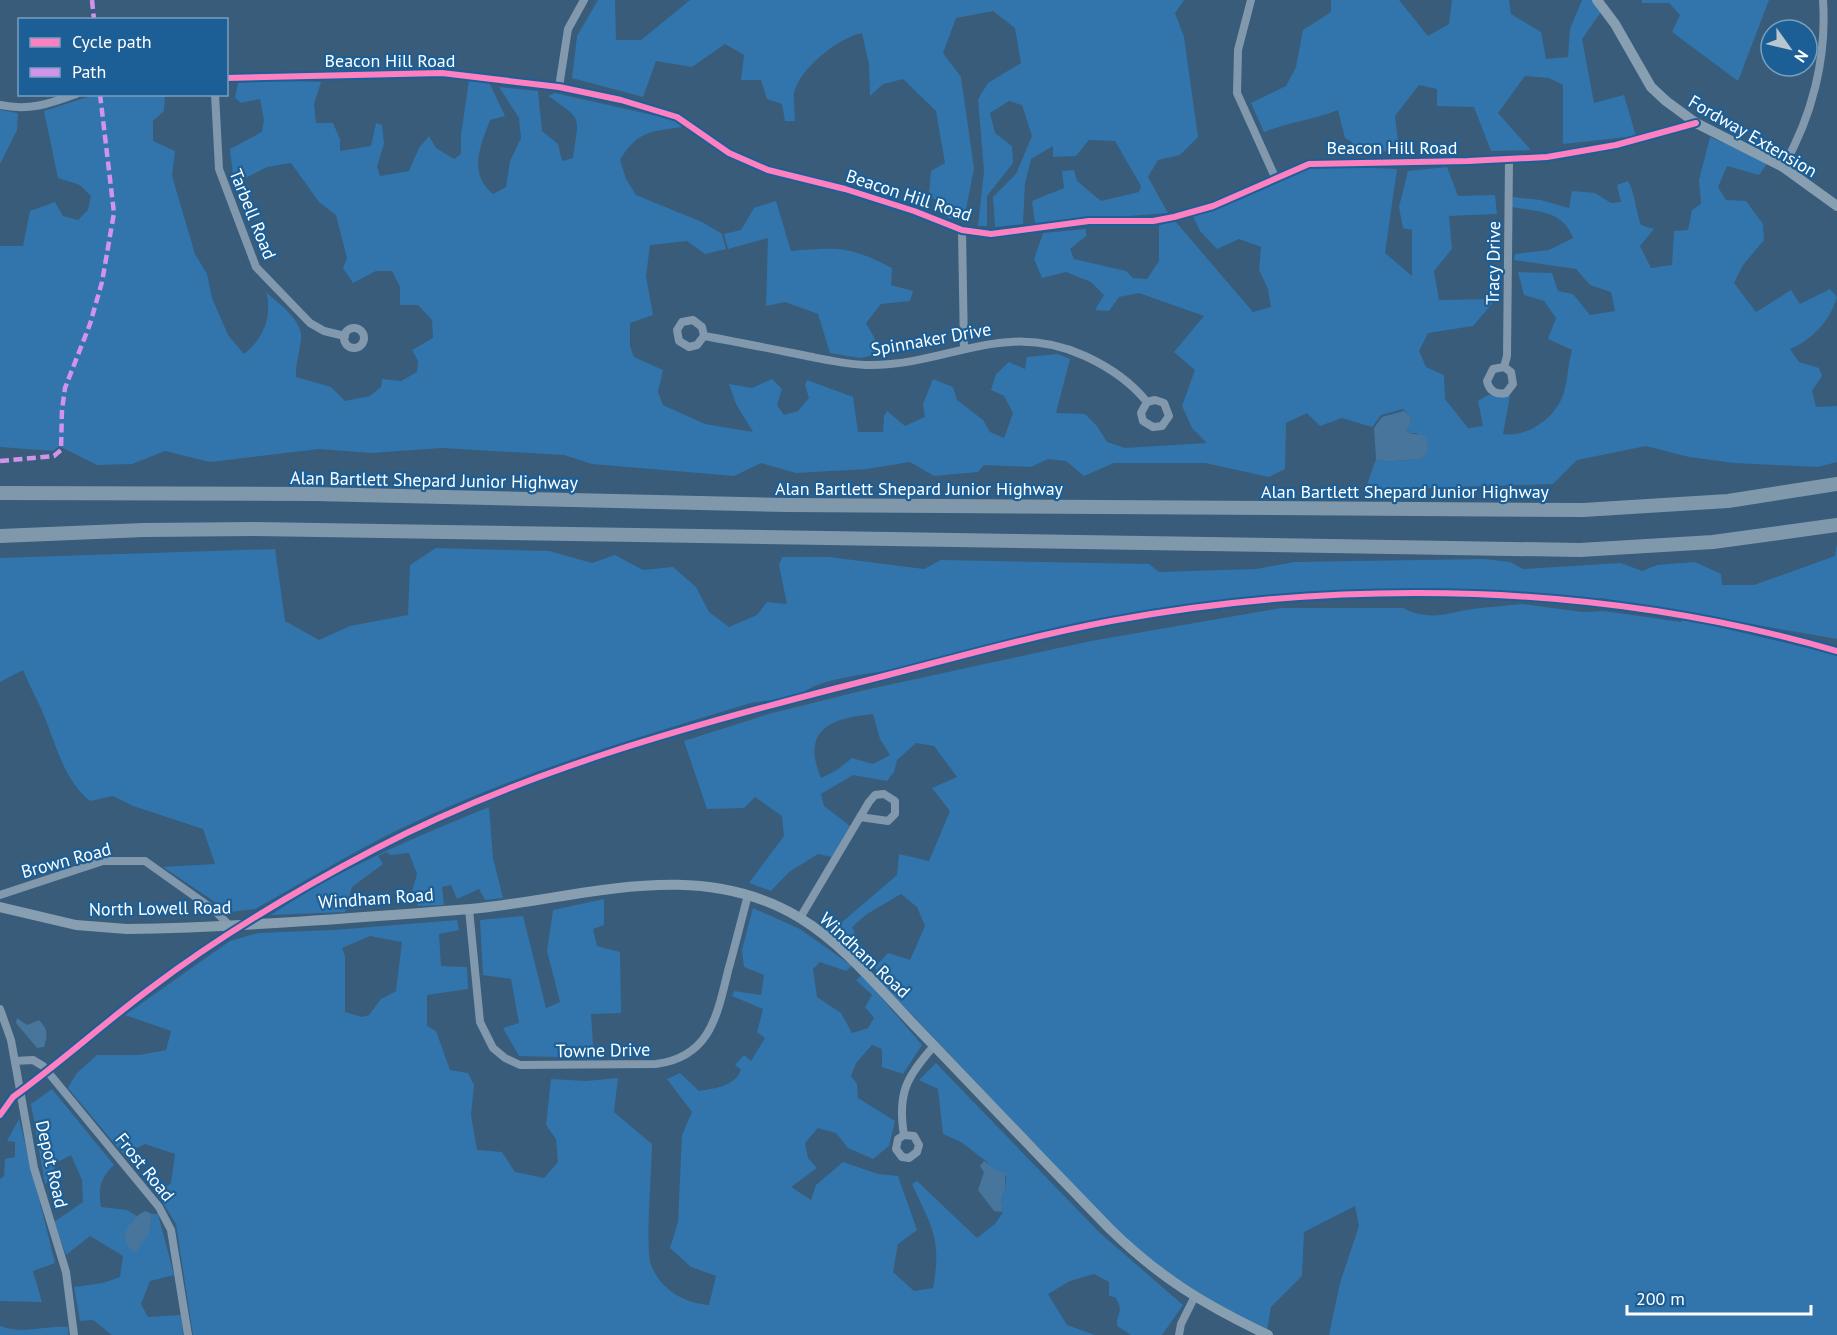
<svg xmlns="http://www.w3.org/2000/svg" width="1837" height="1335" font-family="'PT Sans',sans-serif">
	<rect width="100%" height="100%" fill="#385c7a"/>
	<g fill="#3175ac" fill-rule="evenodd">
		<path d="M598,0H615L616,40H641L690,0H1184L1175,13L1184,37L1198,137L1180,155L1158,160L1148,177L1168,213L1035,223L1032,201L1064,188L1062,171L1074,170L1077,181L1101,201L1139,192L1141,186L1115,141L1089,140L1076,156L1053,157V146L1031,159L1025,183L1023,224L995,227L993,197L1016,174L1032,136L1022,105L1009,101L990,113L995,133L1012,146L1013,163L987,196V226H978L984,171L978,99L988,83L1021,63L1015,28L993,11L956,18L943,53L961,77L974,168L964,220L948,218L943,206L929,195L931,171L945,163L936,111L903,79L883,84L870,96L869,64L862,33C838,38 800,68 794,93C793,101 795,112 795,121H785L782,104L767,99L761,80H741L744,55L725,44L692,67L656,61L643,97L572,78L577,36Z"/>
		<path d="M1331,0H1399L1428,36L1449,24L1452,0H1509L1511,14L1541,32L1546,59L1568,57L1570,29L1582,0H1593L1601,12L1582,39L1594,103L1624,95L1636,136L1563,144V85L1549,78L1525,76L1498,113L1531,150L1491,151L1474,107L1437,106V89L1419,85L1395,116L1399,151L1357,152L1352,142L1345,138L1338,110C1313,120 1289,122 1264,132L1251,103L1286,86L1296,67L1303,30L1331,12Z"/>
		<path d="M1642,0H1769L1738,81L1672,32L1680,15L1669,3H1642Z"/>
		<path d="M274,80L321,82L314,104L316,123H333L340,139V151L371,146L376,123L382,125L384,144L377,166L380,176L409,171L419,148L429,136L436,148L454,159L461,154V135L469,80L489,82L505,116L490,120C480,147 468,173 493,194L506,187L510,161L521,138L519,118L499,87L538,91L542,131L558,144L562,161L573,158C578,116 585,121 548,96L555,93L675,120L682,127C651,132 638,130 620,160L626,179L636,195L702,222L722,234L726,249L705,254L687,241L650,245L646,276L653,315L630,323V346L634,357L663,370L658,392L663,405L705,424L753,432L736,404L729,384L752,388L772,379L782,389L777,405L784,415L798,411L809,398L805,385L807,380L853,397L858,432H883L884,416L887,411L905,426L925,417L923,404L933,379L953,387L957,400L983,420L990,432L1004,438L1013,413L1004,396L991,390L996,374L1009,362L1025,369L1027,357L1058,354L1070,359L1056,413L1085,414L1097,426L1107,442L1125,448L1207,443L1192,428L1182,406L1195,370L1174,352L1204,316L1139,293L1119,297L1109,311L1095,310L1104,295L1091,282L1066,272L1042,278L1034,259L1043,233L1086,229V236L1070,249L1074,259L1126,271L1133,278L1147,279L1159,261V225L1175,221L1253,312L1271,307L1268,289L1259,270L1261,247L1239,239L1217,249L1200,231L1192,214L1277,179L1317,166L1397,169L1385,253L1412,276V230L1403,228L1399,207L1408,171L1447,167L1458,196L1495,195L1497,214L1449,216L1452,249L1434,271L1439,300L1496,299L1473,326L1428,333L1419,351L1426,367L1444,375L1445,399L1468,428L1483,426L1478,401L1488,395L1510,396L1503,434C1528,438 1557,417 1564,392C1568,379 1568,363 1572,350L1548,339L1556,318L1544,301L1524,295L1518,272L1552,273L1558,291L1573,294L1590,315L1615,311L1611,292L1590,285L1576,269L1514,260L1515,254L1549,250L1573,238C1563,210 1538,212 1512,207L1513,197L1541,200L1569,208L1572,191L1595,193L1611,203L1621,202L1617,185L1628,181C1636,195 1635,210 1641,225L1654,229L1640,246L1651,268L1672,265L1674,231L1688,230L1692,210L1701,204L1699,180L1710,137L1768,162L1759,175L1727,166L1718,187L1726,200L1746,201L1763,224L1764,240L1743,265L1734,283L1756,312L1791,290L1800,304L1830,289L1837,297C1830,321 1812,340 1790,349L1799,362L1819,368L1822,376L1812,391L1816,407L1837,406V462L1818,467L1734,463L1689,457L1646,446L1577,460L1553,484L1365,490L1376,459C1388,464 1407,459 1420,459L1417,433H1409L1406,429L1411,425L1410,416L1403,409L1381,415L1372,427L1342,418L1320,426L1307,413L1286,423L1285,469L1269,477L1205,463H1114L1084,476L1066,461L1048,459L1031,467L984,465L978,472L934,476L910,462L867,469L796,473L761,463L734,476L592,464L564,455L442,448L371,453L319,449L210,462L165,451L132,464L97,465L59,446L53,451L0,447V246H23L30,211L55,202L63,216L78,220L88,210L91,196L80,185L58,178L44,111L94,95H165L164,111L153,121V141L175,151L172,176L195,254L207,274L212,298L228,335L244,354C263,339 273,316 266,292C277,302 298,317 301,333C302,347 295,362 296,377L331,387L345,401L370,396L381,387L382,379L401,381L417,372L418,361L412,350L433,338L432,320L418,305H400V287L392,271H376L353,283L343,268L347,258L336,215L319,202L291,163L267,167L234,184L230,149L262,132L264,120L260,99L241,103L235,98L238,83Z"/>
		<path d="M0,110L18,113L17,130L0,164Z"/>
		<path d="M776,201L791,251C837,247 850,246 892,268L891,285L913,291L910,301L881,304L866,323L875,339L879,354L860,358L830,353L818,314L785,302L766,306L768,238L728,249L724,234L741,230L754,208Z"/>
		<path d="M1837,543V639L1601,598L1591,602C1432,581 1269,589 1111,619C1044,631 979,650 913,666C882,673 848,674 817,685C809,688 801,695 792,697C776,701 760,700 744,705C629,740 511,775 402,828C352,852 304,882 255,909L230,912L163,867L215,864L203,829L133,806L113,796L90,801C63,779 56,744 43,713C37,699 29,685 23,670L0,682V558L275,549L285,621L319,640L350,626L408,615L410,565L436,548L549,551L592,563L615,555L643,570L673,567L696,587L709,612L729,627L757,615L767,602L787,604L779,565L782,557H829L924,569L941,560L1149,564L1159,572L1256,569L1294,562L1485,559L1510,562L1523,569L1621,563L1642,571L1657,565L1695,562L1721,574L1722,585H1754L1835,556Z"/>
		<path d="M1522,604L1583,612L1604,611L1681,622L1684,619L1837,655V1335H1329L1340,1283L1359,1226L1355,1206L1304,1232L1302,1276L1271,1307L1267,1331L1195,1295L1149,1261L1113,1227L880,981L875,967L888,953L910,960L925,926L917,907L901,894L867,914L852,927L862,948L849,952L835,928L897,875L899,854L929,861L950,811L932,788L957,777L934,746L916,743L897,760L894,772L887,781L853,775L821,794L824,806L850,826L832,857L818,854L789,872L771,891L749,883L784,836L782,816L755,797L744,808L707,809L684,741L772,713L865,690L1091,641L1281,608H1403C1427,620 1442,615 1466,610C1485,607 1504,606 1522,604ZM873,714L880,739L890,755L873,764L852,758L837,770L821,778C801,730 830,718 873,714Z"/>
		<path d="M489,807L493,858L503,898L485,900L479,889L457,899L451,885L442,887L444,905L418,906L412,892L417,874L409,853L390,855L387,852L378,856L383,864L352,887L345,912L271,915C339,869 413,838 489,807Z"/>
		<path d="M604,899V925L593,929L597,946L620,952L621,1013L591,1014L594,1058L519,1056L503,1028L519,1023L511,979L483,975L480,920L523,916L546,1008L560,1002L547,951L553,910Z"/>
		<path d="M753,908L800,929L852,966L846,971L820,962L813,969L817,997L841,1013L852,1033L868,1028L874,1018L865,1007L872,995L856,980L862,975L922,1045L903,1074L882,1067V1049L872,1045L856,1063L851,1076L857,1084L858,1098L895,1121L889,1146L873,1159L848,1148L836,1133L818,1128L805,1143L808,1158L817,1168L791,1187L811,1200L816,1185L843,1162L878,1174L898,1176L917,1230L898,1244L893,1272L914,1291L933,1288C942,1238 932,1228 912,1184L917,1181L977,1238L995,1224L1003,1212L1001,1199L1005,1190L1006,1176L990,1168L987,1162L961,1142L943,1134L938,1089L919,1080L936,1063L1100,1233L1183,1305L1162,1335H1131L1117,1326C1116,1312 1125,1313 1115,1297L1109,1296V1282L1094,1274L1070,1281L1048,1294L1067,1325L1095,1335H193L176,1224L158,1195L171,1183L175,1154L145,1144L124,1155L68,1088L76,1074L97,1055H139L166,1050L171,1031L125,1015L230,941L258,933L334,930L457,920L459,930L439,934L441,966L467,967L468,989L427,995V1026L436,1031L450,1070L468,1073L474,1085L471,1115L477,1150L502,1152L515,1172L544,1178L558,1162L556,1139L546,1125L551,1079L586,1081L618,1078L614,1112L652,1144C652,1167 645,1249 651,1265C661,1290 684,1303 709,1305L716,1276L691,1267L670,1248L678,1222L682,1135L692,1112L667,1079L680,1073L699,1091C715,1088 734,1087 741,1070L735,1065L744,1055L751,1061L765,1038L757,1032L763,1009L732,996L734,991L761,995L764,975L744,967L742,950ZM370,936L402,942L396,991L381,999L369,1015L362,1017L345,1012V956L342,948Z"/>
		<path d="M52,1089L114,1165C100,1178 98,1189 101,1207L127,1210L137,1216L130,1223L149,1234L152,1214H158L174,1275L150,1281L141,1304L148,1317L181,1315L183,1335H112L93,1320L80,1321L74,1287L103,1283L120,1277L123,1256L90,1236L66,1255L54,1222L83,1202L82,1180L71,1155L54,1164L55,1177L45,1184L31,1104Z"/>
		<path d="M19,1119L55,1263L33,1271L42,1302L0,1301V1179L4,1176L5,1159L15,1157V1142L7,1141Z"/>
		<path d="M0,1326C24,1335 44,1325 68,1327V1335H0Z"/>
	</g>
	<g fill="#47759b">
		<path d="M1404,411L1410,416L1411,425L1406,429L1409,433L1427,436L1428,452L1421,459C1407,459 1388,464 1376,459L1374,428L1382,417Z"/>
		<path d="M17,1018L27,1025L39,1020C48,1029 48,1035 44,1047L37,1048L16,1023Z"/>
		<path d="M984,1161L995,1170L1005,1173V1190L1001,1199L1003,1212L994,1211L978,1190L984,1172L980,1166Z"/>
		<path d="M145,1211L152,1214L149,1234L135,1253C115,1240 129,1219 145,1211Z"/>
	</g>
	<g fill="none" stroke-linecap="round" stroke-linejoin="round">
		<g stroke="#8198ad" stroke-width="8">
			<path d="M1251,0L1238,50L1237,93L1275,177"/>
			<path d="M226,78L442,73L559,87L621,100L677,117L729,153L768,170L845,189L914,211L962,230L991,234L1089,221H1153L1174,217L1213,206L1309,164L1468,161L1547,157L1616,145L1696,123"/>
			<path d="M559,87L568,29L584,0"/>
			<path d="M215,94L219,169L256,267L310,323L324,331L345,336"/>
			<path d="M0,105C29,111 49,104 76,94"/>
			<path d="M1783,167C1812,117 1827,58 1823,0"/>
			<path d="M962,230L964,349"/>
			<circle cx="354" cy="338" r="10"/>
			<path d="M704,336L697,345L689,347L679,341L677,330L682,322L693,320L702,327L704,336C738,342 772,349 807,356C828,360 849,365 870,365C950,365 1003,319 1085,356C1109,367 1130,381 1147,402L1155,400L1164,403L1169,416L1162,426L1153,427L1143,421L1141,413L1147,402"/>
			<path d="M1504,367L1511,372L1513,384L1506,393C1496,395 1489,391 1487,381L1493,369L1504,367L1507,356L1509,160"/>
			<path d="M0,895L103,861H145L214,910L228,924"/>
			<path d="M469,909L480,1022L493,1048L505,1058L520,1065L656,1064C710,1057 717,1016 728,971C735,946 741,921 748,895"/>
			<path d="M800,918L869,802L875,795L884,794L895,801V814L888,821L860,817"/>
			<path d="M0,1009L11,1040L34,1168L66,1272L74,1335"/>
			<path d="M15,1061L33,1060L43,1066L159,1207L171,1230L188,1335"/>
			<path d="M904,1135L898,1139L896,1149L902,1157L909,1158L917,1152L919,1145L914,1136L904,1135C897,1093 907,1076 934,1046"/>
			<path d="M1179,1335L1181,1324L1194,1298"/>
		</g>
		<g stroke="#889fb1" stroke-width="10">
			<path d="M1597,0L1615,24L1651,87L1666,101L1696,123L1783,167L1837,206"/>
			<path d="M0,907L76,925L127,929C241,927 356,918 470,909C581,899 696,855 800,918C846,946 882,992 919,1030C983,1097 1046,1163 1110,1229C1160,1278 1205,1305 1268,1335"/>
		</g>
		<g stroke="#8098ab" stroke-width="14">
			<path d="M0,493L314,494L787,505L1583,510L1728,501L1837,484"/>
			<path d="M0,536L144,530L254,529L1580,550L1713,542L1837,525"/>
		</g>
		<g stroke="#d193ec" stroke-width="4.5" stroke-dasharray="9 4.5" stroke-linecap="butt">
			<path d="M92,0L94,20"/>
			<path d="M0,461L54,456L61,450L62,410L65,388L90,324L102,282L114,213L100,94"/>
		</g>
		<g stroke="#1c5f96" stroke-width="10">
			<g id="cycleway">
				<path d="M226,78L442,73L559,87L621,100L677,117L729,153L768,170L845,189L914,211L962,230L991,234L1089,221H1153L1174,217L1213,206L1309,164L1468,161L1547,157L1616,145L1696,123"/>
				<path d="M0,1115L13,1097C60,1063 104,1023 151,988C221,935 297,890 375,849C522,772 684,727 845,686C933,664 1021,638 1111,621C1349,577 1603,583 1837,651"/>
			</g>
		</g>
		<use href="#cycleway" stroke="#ff80c0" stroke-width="6"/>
	</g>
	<g text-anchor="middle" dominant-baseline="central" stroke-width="4.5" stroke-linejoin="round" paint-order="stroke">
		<g font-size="18" fill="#fff" stroke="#1c5f96">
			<text x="390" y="60">Beacon Hill Road</text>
			<text transform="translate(1753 136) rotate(30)">Fordway Extension</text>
			<text x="1392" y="147">Beacon Hill Road</text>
			<text transform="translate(909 195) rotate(18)">Beacon Hill Road</text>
			<text transform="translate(253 214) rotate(68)">Tarbell Road</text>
			<text transform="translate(1493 263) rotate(-89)">Tracy Drive</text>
			<text transform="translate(931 339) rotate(-10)">Spinnaker Drive</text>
			<text transform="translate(434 480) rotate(1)">Alan Bartlett Shepard Junior Highway</text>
			<text x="919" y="488">Alan Bartlett Shepard Junior Highway</text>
			<text x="1405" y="491">Alan Bartlett Shepard Junior Highway</text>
			<text transform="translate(66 860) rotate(-15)">Brown Road</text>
			<text transform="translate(376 898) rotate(-4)">Windham Road</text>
			<text transform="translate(160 908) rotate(-1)">North Lowell Road</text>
			<text transform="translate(865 955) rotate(43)">Windham Road</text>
			<text transform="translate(603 1050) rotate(-1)">Towne Drive</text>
			<text transform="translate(52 1164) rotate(77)">Depot Road</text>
			<text transform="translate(145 1167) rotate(51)">Frost Road</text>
		</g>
	</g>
	<rect x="18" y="18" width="210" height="78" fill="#1c5f96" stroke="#779fc0" stroke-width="1.5"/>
	<rect x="30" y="38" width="30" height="9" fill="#ff80c0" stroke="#779fc0" stroke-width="1.5"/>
	<text x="72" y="48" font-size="18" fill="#ffffff">Cycle path</text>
	<rect x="30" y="68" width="30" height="9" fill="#d193ec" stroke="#779fc0" stroke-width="1.5"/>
	<text x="72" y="78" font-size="18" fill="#ffffff">Path</text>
	<g transform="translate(1789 48) rotate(124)"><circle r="28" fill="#1c5f96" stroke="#779fc0" stroke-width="1.5"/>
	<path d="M0-4.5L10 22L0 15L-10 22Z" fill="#b9c6d0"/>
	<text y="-9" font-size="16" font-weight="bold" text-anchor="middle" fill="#ffffff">N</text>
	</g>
	<path d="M1627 1305v9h184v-9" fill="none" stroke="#ffffff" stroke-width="3"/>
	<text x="1636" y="1305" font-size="18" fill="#ffffff" stroke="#1c5f96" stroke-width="4.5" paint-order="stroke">200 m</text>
</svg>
